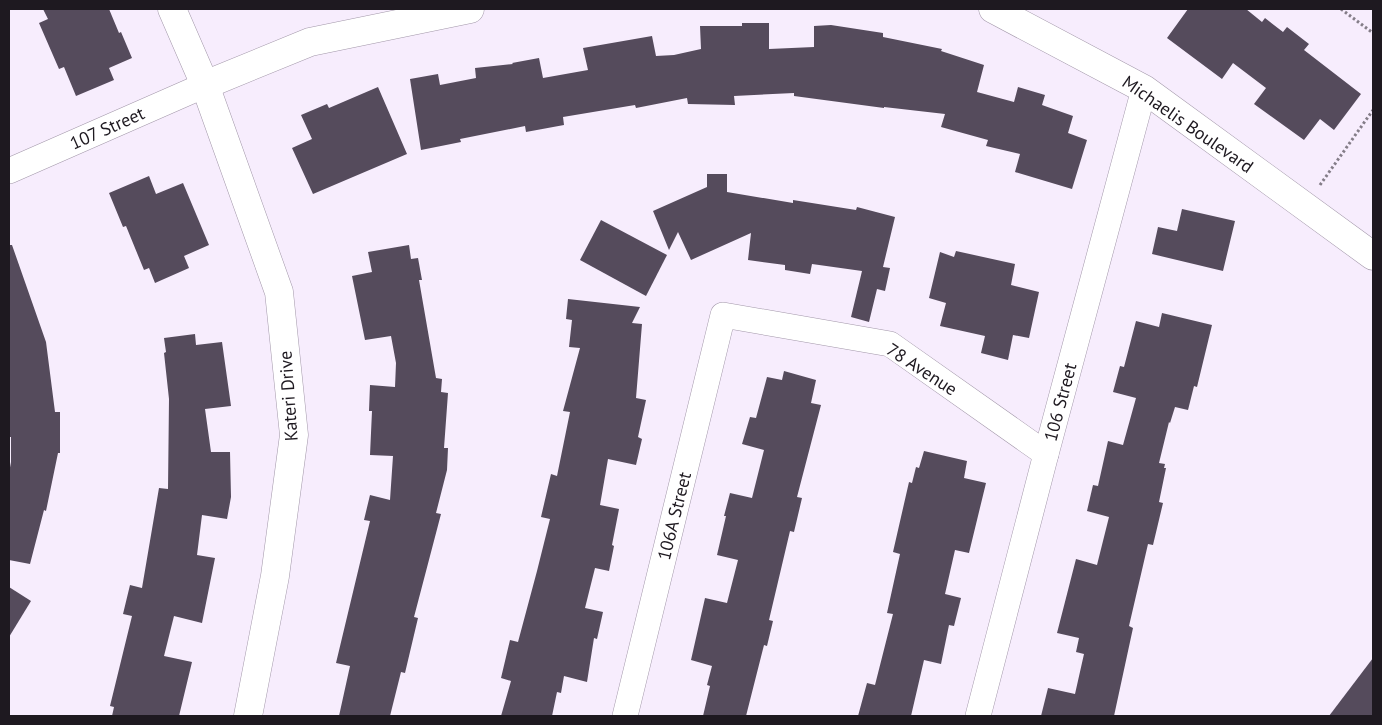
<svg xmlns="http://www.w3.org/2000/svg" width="1382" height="725" font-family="'PT Sans',sans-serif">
	<rect width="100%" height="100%" fill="#f7edfd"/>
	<g fill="#554b5c">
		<path d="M43,9H109L119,33L121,32L132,58L109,68L114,80L76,96L64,67L59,69L39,23L48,19Z"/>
		<path d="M1188,9H1246L1262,22L1265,18L1283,32L1287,27L1309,44L1304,50L1361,94L1334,130L1320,119L1304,140L1254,104L1266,88L1233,63L1222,79L1167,38Z"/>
		<path d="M742,23H769V49L814,47V26L831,25L883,33V37L942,49L941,51L984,65L977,92L1014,102L1018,87L1045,95L1042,105L1073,116L1068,133L1087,140L1072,189L1015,172L1020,154L986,146L988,140L941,127L945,114L884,107V108L794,96V93L734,96L735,105L688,104L687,98L636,108L635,105L563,117L564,125L526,132L525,126L460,139L461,142L421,150L410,79L438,74L440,85L476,78L475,68L513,64L512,63L539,58L543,78L588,70L583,48L652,36L656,56L674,55L701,49L700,26H742Z"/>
		<path d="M378,87L407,154L313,194L292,148L312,139L301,115L327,104L329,108Z"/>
		<path d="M707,174H727V192L793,203V200L856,210L857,207L895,217L883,267L890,268L885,291L877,289L869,322L851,317L862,271L812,264L810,274L785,270V265L748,260L751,233L691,260L678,232L669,250L653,211L707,187Z"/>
		<path d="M149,176L156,194L183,183L209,245L184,256L189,268L155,283L149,268L144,270L126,226L123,227L109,193Z"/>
		<path d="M1182,209L1235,221L1223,271L1152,254L1158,227L1177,231Z"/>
		<path d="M601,220L667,255L646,296L580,260Z"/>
		<path d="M9,245H12L46,342L55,412H60V453H58L46,511L44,510L30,564L9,560V473L11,462V437H9Z"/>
		<path d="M409,245L411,259L418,258L422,280H419L436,378L442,379L441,392L448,393L444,448H448L447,470L436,513L441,514L414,617L418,618L405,673L401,672L390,716H339L350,666L336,663L370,521L364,520L370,495L390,500L393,456L370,455L372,411H369L370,385L395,387L396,363L391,336L365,340L352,276L372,272L368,252Z"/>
		<path d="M956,251L1015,264L1011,285L1039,292L1029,338L1013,335L1008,360L981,353L985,336L940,326L946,303L929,298L940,252L954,257Z"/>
		<path d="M568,299L640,307L632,323L642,324L636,398L646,400L638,437L642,439L636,465L608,459L600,505L619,509L612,545L614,546L609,571L595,568L585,608L603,612L597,639L594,638L587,682L564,676L561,693L557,692L552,716H501L511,681L501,678L510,640L518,642L537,571L550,519L541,517L551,474L557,476L570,412L563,411L580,348L569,347L572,320L566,319Z"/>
		<path d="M1162,313L1212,325L1197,387L1194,386L1188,410L1175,407L1170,423L1169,422L1159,463L1165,464L1164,468H1166L1159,502L1163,503L1153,545L1148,544L1129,626L1133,628L1114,716H1041L1048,688L1075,694L1084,654L1076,652L1079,638L1057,633L1076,559L1097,565L1109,517L1087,511L1093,485L1098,486L1108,441L1123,445L1136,398L1113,392L1120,366L1124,367L1136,321L1159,327Z"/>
		<path d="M195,334L196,345L222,342L231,406L205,409L211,452H230L231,497L227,519L202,515L197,555L215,558L202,623L174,616L164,656L192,662L179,716H112L114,707L110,706L132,616L123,614L130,585L142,588L159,488L168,489L169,399L164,353L166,352L164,338Z"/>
		<path d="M784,371L816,380L811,403L821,405L797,497L802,498L794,532L790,531L769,620L773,621L767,646L764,645L746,716H703L710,686L707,685L712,666L691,660L705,598L727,603L738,560L717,555L726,516H724L730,493L752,498L764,450L742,444L750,417L756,418L767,377L782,380Z"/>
		<path d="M924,451L967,461L964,478L986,483L969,553L955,550L945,594L961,598L954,626L949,625L941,664L924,660L911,716H858L867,683L875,685L893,614L887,613L900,554L893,552L909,482L912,483L916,467L919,468Z"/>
		<path d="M9,587L31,601L9,637Z"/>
		<path d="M1373,658V716H1329Z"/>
	</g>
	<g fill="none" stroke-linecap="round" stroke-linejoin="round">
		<g stroke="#a297a9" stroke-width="26">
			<g id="minor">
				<path d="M9,171L205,85"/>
				<path d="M625,716L723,315L890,344L1046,454"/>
				<path d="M978,716L1046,454L1144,89"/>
			</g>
		</g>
		<g stroke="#a297a9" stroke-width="29">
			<g id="tertiary">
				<path d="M172,9L205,85L279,292L294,435L275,576L248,716"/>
				<path d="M993,9L1144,89L1373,256"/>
				<path d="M205,85L310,42L470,9"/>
			</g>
		</g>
		<g stroke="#847d88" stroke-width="3" stroke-dasharray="2.5 2.5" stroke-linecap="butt">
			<path d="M1341,9L1373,33"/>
			<path d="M1320,185L1373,110"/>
		</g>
		<use href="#minor" stroke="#fff" stroke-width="25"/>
		<use href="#tertiary" stroke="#fff" stroke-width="28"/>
	</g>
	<g text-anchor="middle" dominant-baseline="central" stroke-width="5" stroke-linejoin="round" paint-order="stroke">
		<g font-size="18" fill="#1e1920" stroke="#fff">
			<text transform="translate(1188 124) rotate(35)">Michaelis Boulevard</text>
			<text transform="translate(107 128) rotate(-24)">107 Street</text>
			<text transform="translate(922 369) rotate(33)">78 Avenue</text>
			<text transform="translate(288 396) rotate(-94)">Kateri Drive</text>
			<text transform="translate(1060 402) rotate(-75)">106 Street</text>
			<text transform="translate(674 516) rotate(-76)">106A Street</text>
		</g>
	</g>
	<rect width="1382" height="725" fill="none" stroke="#1e1920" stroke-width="20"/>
</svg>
